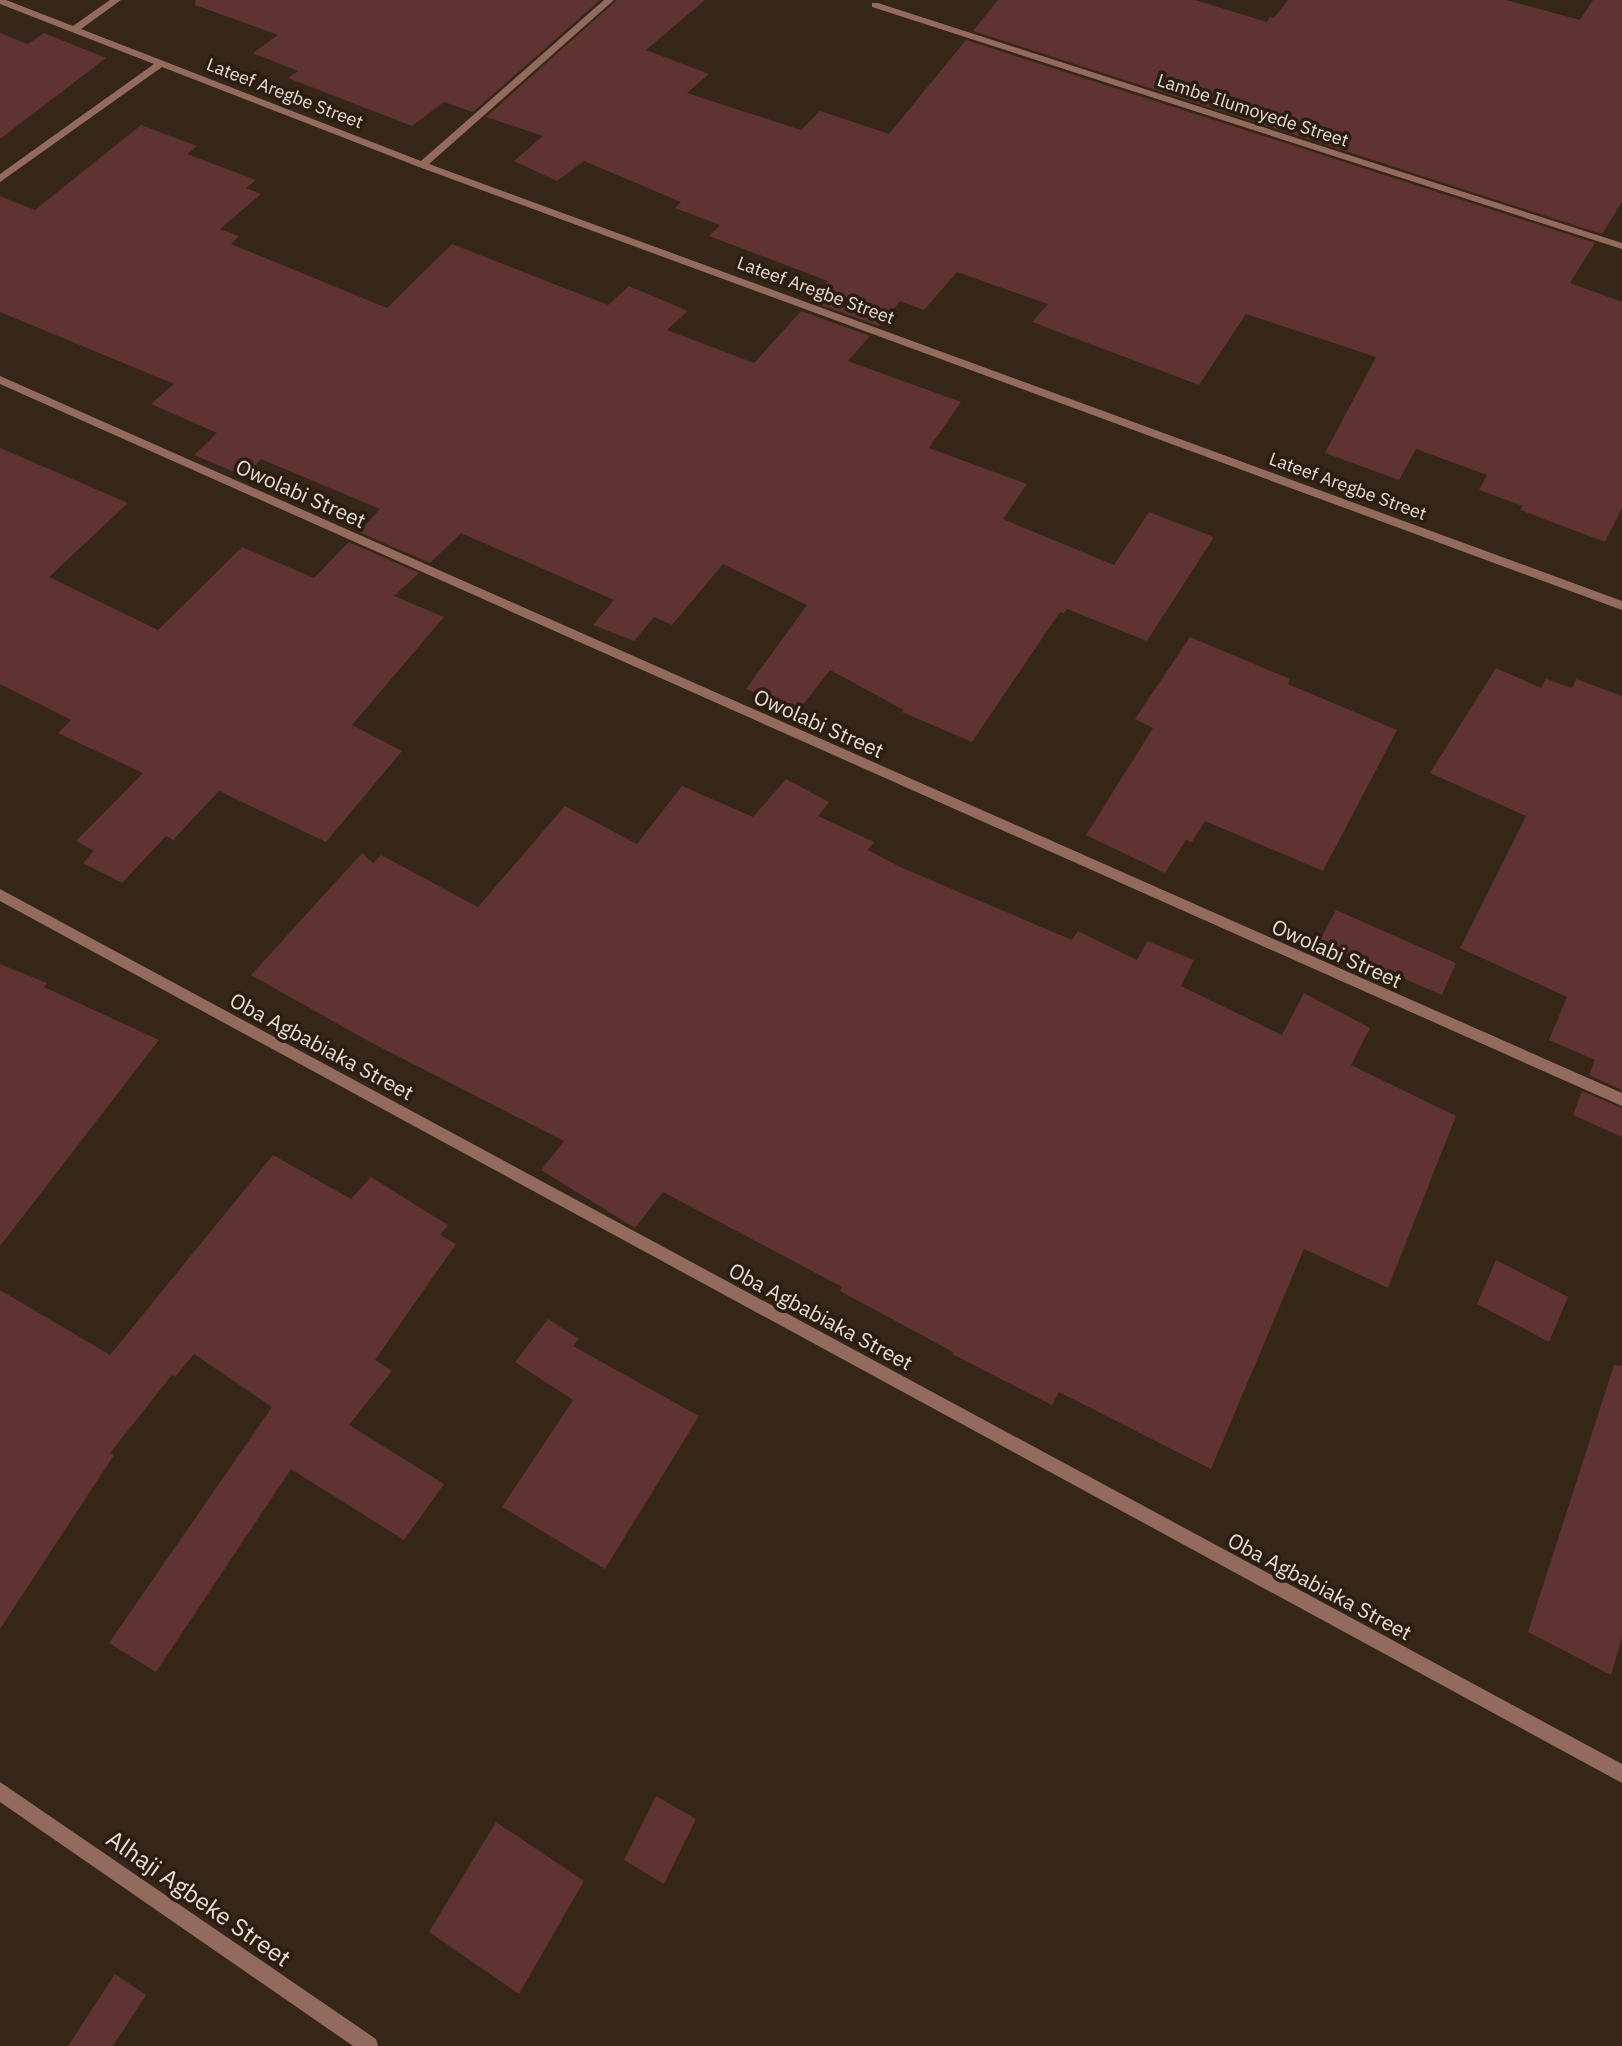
<svg xmlns="http://www.w3.org/2000/svg" width="1622" height="2046" font-family="'IBM Plex Sans',sans-serif">
	<rect width="100%" height="100%" fill="#362618"/>
	<g fill="#5e3331">
		<path d="M196,0H600L473,112L444,102L412,126L288,78L298,71L253,53L278,35L195,5Z"/>
		<path d="M617,0H705L646,50L709,74L687,93L801,130L820,111L889,134L966,40L1595,243L1570,283L1622,302V508L1605,542L1520,510L1523,506L1479,490L1487,475L1416,449L1399,480L1325,453L1376,357L1246,314L1199,385L1032,322L1048,304L957,272L924,310L900,301L879,326L810,301L828,281L709,236L720,225L675,208L681,202L584,161L557,181L514,161L543,136L486,117Z"/>
		<path d="M998,0H1195L1267,22L1270,17L1274,18L1288,0H1506L1580,20L1593,0H1622V202L1602,234L973,31Z"/>
		<path d="M0,33L28,44L44,33L106,58L0,139Z"/>
		<path d="M141,125L197,146L187,154L256,180L246,188L261,194L220,229L239,236L231,244L387,308L452,244L608,305L629,286L688,311L667,330L754,363L801,311L870,336L848,361L961,402L929,448L1027,484L1003,519L1114,565L1149,512L1214,537L1147,641L1067,609L1064,613L1060,612L972,742L902,712L904,710L830,670L798,711L746,689L807,605L723,564L672,625L654,617L634,641L593,625L614,600L461,533L430,563L359,532L380,509L261,459L244,476L194,455L217,433L151,404L174,384L0,312V196L35,210Z"/>
		<path d="M0,448L128,503L49,577L158,630L242,547L314,578L349,542L419,573L394,596L444,617L352,725L402,751L326,842L219,791L173,840L166,836L122,883L83,863L94,851L76,841L143,773L58,733L71,720L0,684Z"/>
		<path d="M1190,637L1290,679L1288,684L1397,730L1323,871L1205,821L1192,842L1186,840L1165,873L1086,835L1153,728L1135,719Z"/>
		<path d="M1496,668L1541,688L1546,679L1572,688L1576,679L1622,696V1090L1589,1075L1595,1060L1549,1040L1567,997L1460,948L1526,816L1430,773Z"/>
		<path d="M786,779L829,802L818,816L874,842L868,850L900,867L1072,940L1078,931L1137,960L1147,941L1194,960L1181,986L1282,1035L1304,993L1370,1028L1351,1065L1456,1116L1388,1288L1304,1249L1211,1469L1059,1392L1052,1405L952,1354L953,1352L840,1291L842,1287L663,1192L635,1228L541,1170L564,1141L370,1042L251,975L362,853L373,863L381,855L478,907L565,806L637,844L682,786L753,817Z"/>
		<path d="M1336,910L1456,963L1442,995L1319,942Z"/>
		<path d="M0,964L47,983L44,987L159,1040L0,1246Z"/>
		<path d="M1582,1091L1622,1108V1137L1573,1115Z"/>
		<path d="M273,1155L351,1199L371,1177L448,1225L440,1235L456,1244L375,1360L392,1371L349,1425L444,1484L404,1540L291,1469L156,1672L109,1643L272,1407L194,1354L175,1377L172,1375L110,1453L114,1455L0,1629V1290L110,1355Z"/>
		<path d="M1496,1260L1568,1297L1549,1342L1477,1304Z"/>
		<path d="M548,1319L579,1339L573,1346L699,1416L605,1569L502,1507L573,1400L515,1362Z"/>
		<path d="M1614,1365L1622,1366V1637L1611,1675L1528,1632Z"/>
		<path d="M656,1796L696,1819L664,1884L624,1860Z"/>
		<path d="M496,1822L584,1881L519,1994L429,1932Z"/>
		<path d="M115,1974L146,1995L113,2046H68Z"/>
	</g>
	<g fill="none" stroke-linecap="round" stroke-linejoin="round">
		<g fill="#936b5e" fill-rule="evenodd">
			<path d="M0,0H6L73,26L110,0H121L81,29L421,161L604,0H614L429,164L1622,601V610L419,167L162,67L0,182V174L154,64L0,4Z"/>
			<path d="M872,3H878L1622,243V249L872,7Z"/>
			<path d="M0,376L1622,1093V1106L0,384Z"/>
			<path d="M0,889L1622,1764V1783L0,901Z"/>
			<path d="M0,1782L376,2039L378,2046H353L0,1802Z"/>
		</g>
	</g>
	<g text-anchor="middle" dominant-baseline="central" stroke-width="7" stroke-linejoin="round" paint-order="stroke">
		<g font-size="18" fill="#e6dcd3" stroke="#2b1d0f">
			<text transform="translate(285 93) rotate(21)">Lateef Aregbe Street</text>
			<text transform="translate(1253 110) rotate(18)">Lambe Ilumoyede Street</text>
			<text transform="translate(816 290) rotate(20)">Lateef Aregbe Street</text>
			<text transform="translate(1348 486) rotate(20)">Lateef Aregbe Street</text>
		</g>
		<g font-size="21" fill="#e6dcd3" stroke="#2b1d0f">
			<text transform="translate(301 493) rotate(24)">Owolabi Street</text>
			<text transform="translate(819 723) rotate(24)">Owolabi Street</text>
			<text transform="translate(1337 953) rotate(24)">Owolabi Street</text>
			<text transform="translate(322 1046) rotate(28)">Oba Agbabiaka Street</text>
			<text transform="translate(821 1316) rotate(28)">Oba Agbabiaka Street</text>
			<text transform="translate(1320 1586) rotate(28)">Oba Agbabiaka Street</text>
		</g>
		<g font-size="24" fill="#e6dcd3" stroke="#2b1d0f">
			<text transform="translate(199 1898) rotate(35)">Alhaji Agbeke Street</text>
		</g>
	</g>
</svg>
